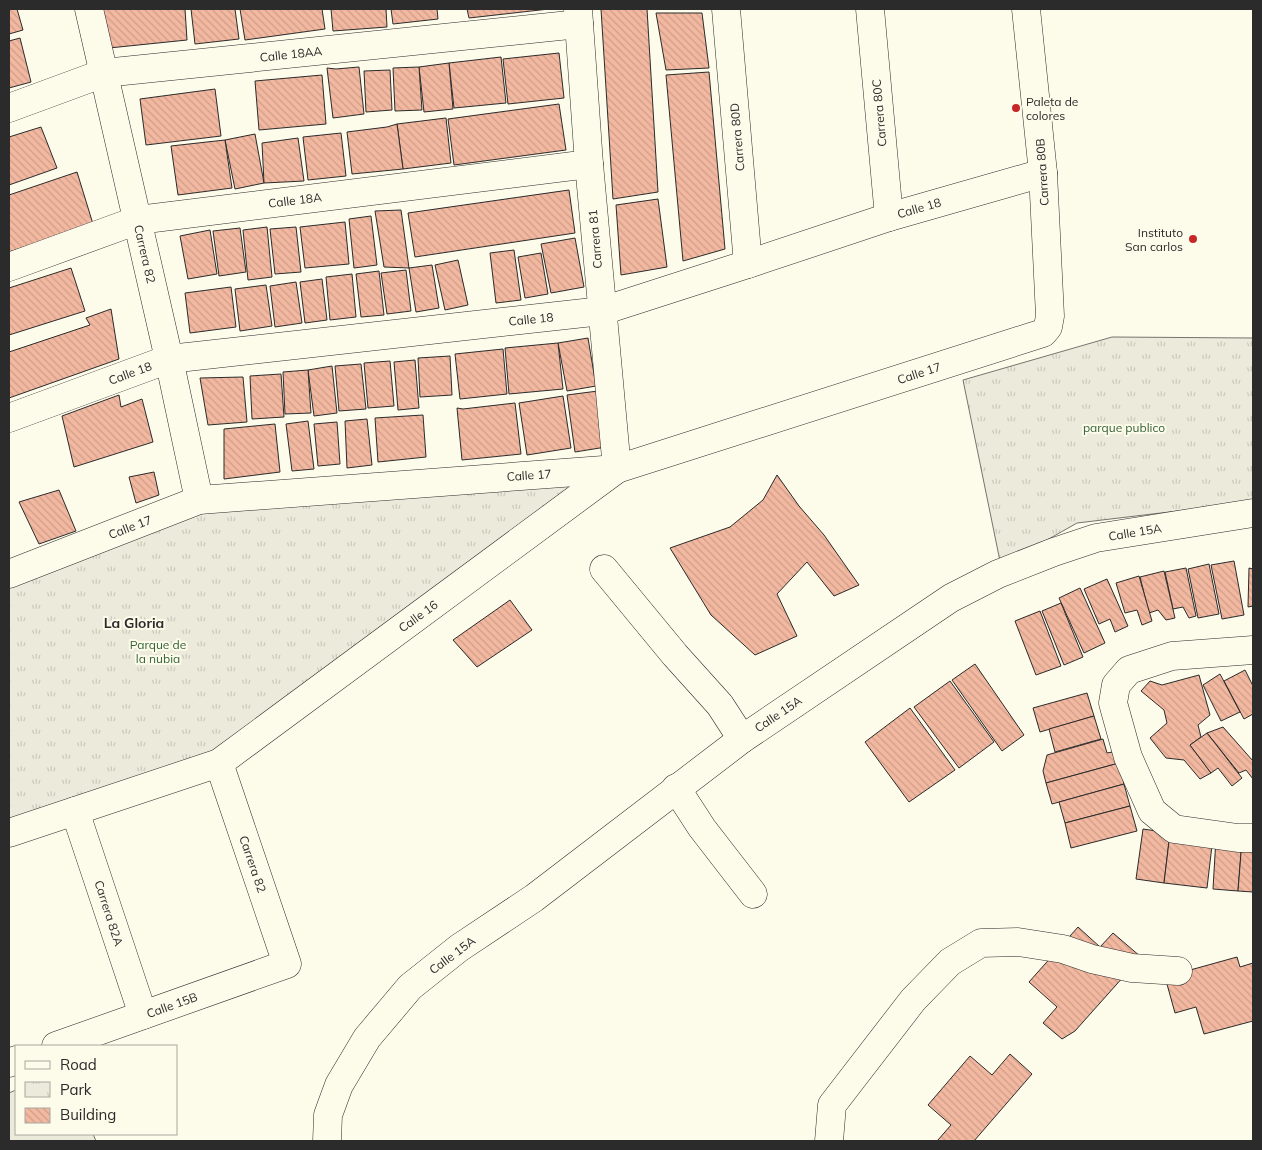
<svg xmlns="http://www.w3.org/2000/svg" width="1262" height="1150" font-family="Mulish,sans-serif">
	<defs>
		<pattern id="park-tufts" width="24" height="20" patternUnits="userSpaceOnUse" patternTransform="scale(1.25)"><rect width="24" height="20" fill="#ecebdb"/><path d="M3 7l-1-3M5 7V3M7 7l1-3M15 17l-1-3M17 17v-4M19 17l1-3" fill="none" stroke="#cbcabc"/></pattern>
		<pattern id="building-back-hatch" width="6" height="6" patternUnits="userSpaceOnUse" patternTransform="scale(1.25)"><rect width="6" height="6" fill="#f2b8a0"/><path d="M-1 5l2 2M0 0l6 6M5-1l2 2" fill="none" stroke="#d09e8a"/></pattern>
	</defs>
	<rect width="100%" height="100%" fill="#fdfbea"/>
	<g fill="url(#park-tufts)" stroke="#74746e">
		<path d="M1112,337L1253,338V502L1077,523L1001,566L963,380Z"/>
		<path d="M617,469L219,763L9,833V574L199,500Z"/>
	</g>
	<path fill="#ecebdb" stroke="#74746e" d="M16,1090V1134H93L96,1141H9V1093Z"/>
	<g fill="url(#building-back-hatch)" stroke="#2b2b2b">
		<path d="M9,9H17L23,30L9,34Z"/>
		<path d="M102,9H185L187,40L109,48Z"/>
		<path d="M191,9H235L239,39L195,44Z"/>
		<path d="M240,9H322L325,29L245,40Z"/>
		<path d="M331,9H386L387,27L333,31Z"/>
		<path d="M391,9H437L438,19L393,24Z"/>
		<path d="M467,9H549L469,18Z"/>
		<path d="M601,9H647L658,192L613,199Z"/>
		<path d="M656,13H702L709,68L666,70Z"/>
		<path d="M20,38L31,82L9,88V41Z"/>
		<path d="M559,53L564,98L508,104L503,59Z"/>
		<path d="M501,57L506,103L454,108L449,63Z"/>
		<path d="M449,63L453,109L424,112L419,67Z"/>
		<path d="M359,67L364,114L333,118L327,68L336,69Z"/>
		<path d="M419,67L422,110L395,111L393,68Z"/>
		<path d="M390,70L392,110L366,112L364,71Z"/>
		<path d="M709,72L725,249L683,261L666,75Z"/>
		<path d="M322,75L326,124L259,130L255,81Z"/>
		<path d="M215,89L221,136L146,145L140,99Z"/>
		<path d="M559,104L566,150L454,165L448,119Z"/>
		<path d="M446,118L451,163L403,169L397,124Z"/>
		<path d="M397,124L403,169L352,174L347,132L387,127Z"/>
		<path d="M41,127L57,168L9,185V137Z"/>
		<path d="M341,133L346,176L308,180L303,137Z"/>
		<path d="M255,134L264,183L235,189L225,140Z"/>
		<path d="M298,138L304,181L264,183L262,143Z"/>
		<path d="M225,140L232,188L178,195L171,146Z"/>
		<path d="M77,172L93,224L9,252V195Z"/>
		<path d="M569,190L575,233L415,257L408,213Z"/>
		<path d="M658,199L667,267L621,275L616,205Z"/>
		<path d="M401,210L409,268L384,267L375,211Z"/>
		<path d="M371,216L377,265L354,268L349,219Z"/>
		<path d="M345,222L349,264L305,268L300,227Z"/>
		<path d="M267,227L272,277L248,280L243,230Z"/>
		<path d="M296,227L301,272L275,274L270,229Z"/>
		<path d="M240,228L246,272L219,276L213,231Z"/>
		<path d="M210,230L217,274L188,279L180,236Z"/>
		<path d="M575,238L584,287L551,293L541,244Z"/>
		<path d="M514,250L521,300L496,303L490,253Z"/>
		<path d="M541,253L548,294L525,298L518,257Z"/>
		<path d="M458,260L468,305L445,310L435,265Z"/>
		<path d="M432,265L439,308L416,312L409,268Z"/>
		<path d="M71,268L85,311L9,335V288Z"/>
		<path d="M406,270L411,311L387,314L381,273Z"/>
		<path d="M379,271L384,315L361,317L356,274Z"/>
		<path d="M352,274L356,317L330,320L326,277Z"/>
		<path d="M322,279L327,320L305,323L300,282Z"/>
		<path d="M296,282L302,323L275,327L270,286Z"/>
		<path d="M266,285L272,326L240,331L235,289Z"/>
		<path d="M231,287L236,327L190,333L185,293Z"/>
		<path d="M111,309L119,359L9,398V352L90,325L86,318Z"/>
		<path d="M588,338L596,386L567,391L558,343Z"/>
		<path d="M558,343L563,389L509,394L505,348Z"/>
		<path d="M503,349L507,394L460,399L455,354Z"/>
		<path d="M450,356L452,395L420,397L418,358Z"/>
		<path d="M415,360L419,408L398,410L394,362Z"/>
		<path d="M390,361L394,406L368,408L364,363Z"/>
		<path d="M361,364L366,409L339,411L335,366Z"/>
		<path d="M332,366L337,413L314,416L308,370Z"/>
		<path d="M308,370L311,413L285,414L283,372Z"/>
		<path d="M281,374L284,417L252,419L250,376Z"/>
		<path d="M243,377L247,422L208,425L200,378Z"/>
		<path d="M598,391L606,447L575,452L567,395Z"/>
		<path d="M119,395L121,407L142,399L153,442L74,467L62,416Z"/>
		<path d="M563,396L571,448L527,455L519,403Z"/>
		<path d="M515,403L521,454L462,460L457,408L463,409Z"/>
		<path d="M423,415L426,457L378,462L375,418Z"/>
		<path d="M367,419L372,465L347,468L345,421Z"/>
		<path d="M308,421L314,469L292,471L286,424Z"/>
		<path d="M337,422L340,464L318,466L314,424Z"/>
		<path d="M275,424L280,472L224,479V429Z"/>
		<path d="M154,472L159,495L136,503L129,477Z"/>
		<path d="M777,475L799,506L824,535L859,585L834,596L807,562L777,594L797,636L755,655L711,615L670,548L730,527L763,500Z"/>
		<path d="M59,490L76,531L39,544L19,502Z"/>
		<path d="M1234,561L1244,615L1222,619L1211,565Z"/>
		<path d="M1209,564L1219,614L1198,618L1188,569Z"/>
		<path d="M1186,568L1196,616L1189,618L1183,607L1173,609L1165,572Z"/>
		<path d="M1249,568L1253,569V606L1248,607Z"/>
		<path d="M1164,571L1175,618L1166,620L1158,610L1149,613L1140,577Z"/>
		<path d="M1139,576L1152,621L1142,625L1137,610L1125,613L1116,583Z"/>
		<path d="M1107,579L1128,626L1115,632L1110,619L1099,624L1084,589Z"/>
		<path d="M1080,588L1105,643L1084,653L1059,598Z"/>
		<path d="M510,600L532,630L477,667L453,640Z"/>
		<path d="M1061,603L1083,657L1064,665L1042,611Z"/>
		<path d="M1040,611L1061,666L1036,675L1015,621Z"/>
		<path d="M975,664L1024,735L1002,751L952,680Z"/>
		<path d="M1245,670L1253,686V714L1244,719L1224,681Z"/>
		<path d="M1220,674L1240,712L1221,721L1203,685Z"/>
		<path d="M1199,675L1210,715L1198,725L1201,737L1190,745L1211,773L1200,779L1184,760L1166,758L1150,738L1167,723L1164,710L1141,691L1150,681L1162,685Z"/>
		<path d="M950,681L994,742L959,768L914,707Z"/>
		<path d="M1087,693L1094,716L1040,732L1033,708Z"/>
		<path d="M910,708L955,770L909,802L865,742Z"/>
		<path d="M1094,716L1101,739L1055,752L1049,729Z"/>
		<path d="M1223,727L1253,761V779L1246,770L1239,773L1207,733Z"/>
		<path d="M1207,733L1242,778L1232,786L1218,768L1211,773L1190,745Z"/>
		<path d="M1103,739L1107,753L1118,751L1119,763L1046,783L1043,771L1047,755Z"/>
		<path d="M1119,763L1124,784L1052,804L1046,783Z"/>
		<path d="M1124,784L1130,806L1065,823L1059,802Z"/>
		<path d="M1130,806L1137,831L1071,848L1065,823Z"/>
		<path d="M1143,829L1170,833L1164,883L1136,879Z"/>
		<path d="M1170,833L1213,837L1207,888L1164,883Z"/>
		<path d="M1216,838L1242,840L1238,891L1213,889Z"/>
		<path d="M1242,840L1253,841V892L1238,891Z"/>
		<path d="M1078,927L1100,947L1113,933L1141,957L1075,1031L1062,1039L1043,1023L1057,1007L1029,982Z"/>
		<path d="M1237,957L1240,967L1253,963V1021L1204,1034L1196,1007L1175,1013L1165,977Z"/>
		<path d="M1010,1054L1032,1074L974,1141H939L938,1140L951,1125L928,1105L970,1056L992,1075Z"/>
	</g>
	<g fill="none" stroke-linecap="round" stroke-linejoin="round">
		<g stroke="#2b2b2b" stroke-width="29">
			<g id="minor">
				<path d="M89,9L169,359L199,500"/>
				<path d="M726,9L748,264"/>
				<path d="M870,9L889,217"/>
				<path d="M9,108L104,73L579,24"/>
				<path d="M9,267L138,220L589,164"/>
				<path d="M9,418L169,359L602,311L748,264L889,217L1043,173"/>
				<path d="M604,569L675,655L720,705L742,739"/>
				<path d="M9,574L199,500L617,469L1043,333L1048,327L1050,316L1043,173L1026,9"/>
				<path d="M1253,650L1172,656L1129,670L1116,685L1113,703L1128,757L1152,811L1174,829L1238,838H1253"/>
				<path d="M676,788L702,828L753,894"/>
				<path d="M75,811L143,1015"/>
				<path d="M9,833L219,763L617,469L589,164L578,9"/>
				<path d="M56,1046L287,964L219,763"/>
				<path d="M9,1063L16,1060"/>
				<path d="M327,1141L328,1115L339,1085L367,1038L410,987L459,948L534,898L742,739L951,598L998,574L1054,552L1096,538L1253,513"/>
				<path d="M829,1141L832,1105L913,1000L950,962L981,943L1018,942L1063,949L1092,959L1132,968L1178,971"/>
			</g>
		</g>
		<use href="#minor" stroke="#fdfbea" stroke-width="28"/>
	</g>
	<g fill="#c62828" stroke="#fdfbea" stroke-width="2">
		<circle cx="1016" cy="108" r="5"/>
		<circle cx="1193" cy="239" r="5"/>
	</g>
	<g text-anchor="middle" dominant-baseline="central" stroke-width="4" stroke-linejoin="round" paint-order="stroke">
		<g font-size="12" fill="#2b2b2b" stroke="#fdfbea">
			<text transform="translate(291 54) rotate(-6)">Calle 18AA</text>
			<text transform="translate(879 113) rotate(-95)">Carrera 80C</text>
			<text transform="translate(737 137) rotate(-95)">Carrera 80D</text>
			<text transform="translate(1042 172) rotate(-94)">Carrera 80B</text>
			<text transform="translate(295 200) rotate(-7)">Calle 18A</text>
			<text transform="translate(919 208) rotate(-16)">Calle 18</text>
			<text transform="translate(595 239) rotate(-95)">Carrera 81</text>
			<text transform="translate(145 254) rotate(77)">Carrera 82</text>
			<text transform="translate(531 319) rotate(-6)">Calle 18</text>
			<text transform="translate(130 373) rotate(-20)">Calle 18</text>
			<text transform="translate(919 373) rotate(-18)">Calle 17</text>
			<text transform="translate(529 475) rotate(-4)">Calle 17</text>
			<text transform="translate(130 527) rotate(-21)">Calle 17</text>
			<text transform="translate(1135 532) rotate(-9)">Calle 15A</text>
			<text transform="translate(418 616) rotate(-36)">Calle 16</text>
			<text transform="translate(778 714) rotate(-34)">Calle 15A</text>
			<text transform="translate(253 864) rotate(71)">Carrera 82</text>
			<text transform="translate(109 913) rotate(72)">Carrera 82A</text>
			<text transform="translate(452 955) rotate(-37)">Calle 15A</text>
			<text transform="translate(172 1005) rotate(-20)">Calle 15B</text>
		</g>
		<g font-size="12" fill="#2b2b2b" stroke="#fdfbea" text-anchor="start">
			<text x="1026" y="101">Paleta de<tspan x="1026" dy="14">colores</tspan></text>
			<text x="1183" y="232" text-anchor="end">Instituto<tspan x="1183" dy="14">San carlos</tspan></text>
		</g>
		<g font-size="12" fill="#34623c" stroke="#fdfbea">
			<text x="1124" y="427">parque publico</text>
			<text x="158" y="644">Parque de<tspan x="158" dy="14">la nubia</tspan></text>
		</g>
		<g font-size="14" font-weight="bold" fill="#2b2b2b" stroke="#fdfbea">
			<text x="134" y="623">La Gloria</text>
		</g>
	</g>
	<rect width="1262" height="1150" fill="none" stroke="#2b2b2b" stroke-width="20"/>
	<rect x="15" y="1045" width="162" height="90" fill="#fdfbea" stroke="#a9a89e"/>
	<rect x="25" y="1061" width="25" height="8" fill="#fdfbea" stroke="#a9a89e"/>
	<text x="60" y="1070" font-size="15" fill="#2b2b2b">Road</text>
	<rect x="25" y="1082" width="25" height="15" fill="url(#park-tufts)" stroke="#a9a89e"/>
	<text x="60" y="1095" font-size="15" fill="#2b2b2b">Park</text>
	<rect x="25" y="1108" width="25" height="15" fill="url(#building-back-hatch)" stroke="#a9a89e"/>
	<text x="60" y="1120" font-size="15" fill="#2b2b2b">Building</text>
</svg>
